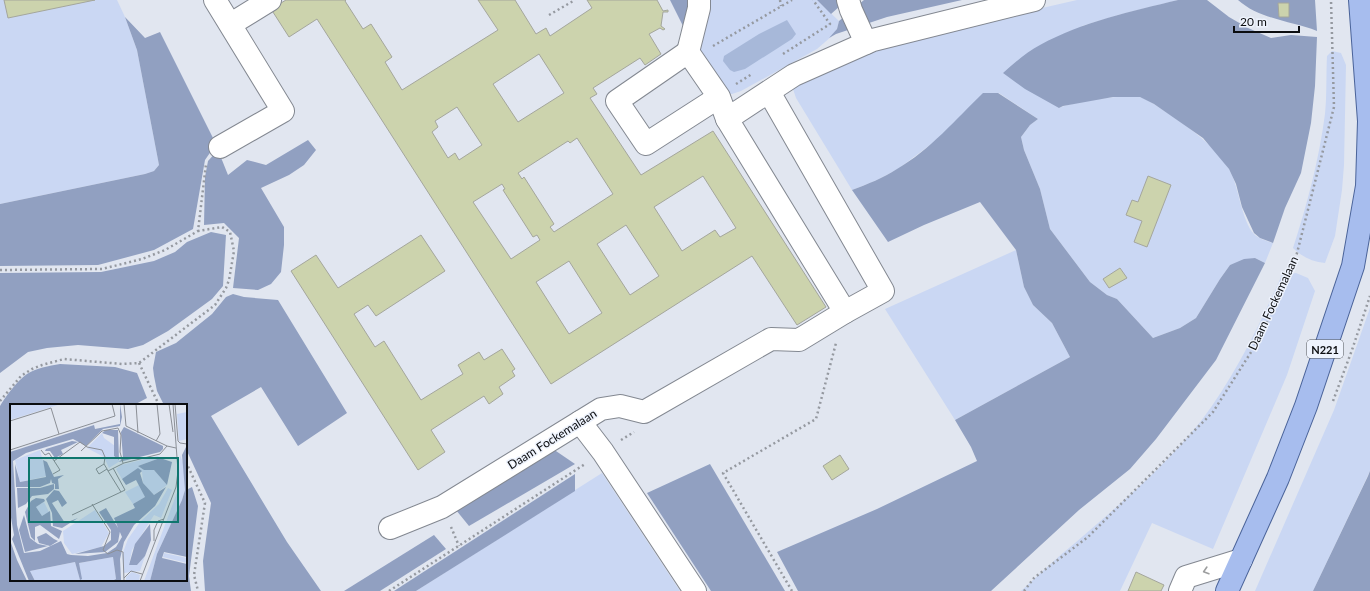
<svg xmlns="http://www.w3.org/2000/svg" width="1370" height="591" font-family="Lato,sans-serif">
	<rect width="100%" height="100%" fill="#e1e6f0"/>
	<g fill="#cad7f3">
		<path d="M0,0H117L125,17L137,50L159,165L154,171L145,174L0,204Z"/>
		<path d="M689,0H817L839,21L837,29L832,36L817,49L741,91L732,94L719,92L690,40Z"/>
		<path d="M1077,0H1178L1118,15L1082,26L1059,108C1072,102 1126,94 1140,97C1149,100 1158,107 1166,112C1190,128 1213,144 1229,169C1239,186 1241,220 1254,234C1259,239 1267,241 1273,243L1265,263L1255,258L1230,265L1220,279L1196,318L1180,328L1153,338L1117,299L1107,295L1090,282L1050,229L1040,189L1024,150L1021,137L1030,125L1038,119L999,93L898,169L875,181L852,190L796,98L792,86L894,42Z"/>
		<path d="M1332,51L1341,53L1346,65L1344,165L1342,190L1335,236L1325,263C1313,262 1302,257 1293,248C1307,205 1319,160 1325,114C1327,95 1326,75 1327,56Z"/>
		<path d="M1016,250L1024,287L1033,305L1052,323L1070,357L955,420L885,309Z"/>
		<path d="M1296,273L1308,278L1315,291L1287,375L1213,549L1152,523L1120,591H1021C1039,575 1056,558 1075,543C1119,505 1165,467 1201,421C1235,376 1259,326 1282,275Z"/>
		<path d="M1370,308V471L1313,591H1255L1334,410Z"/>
		<path d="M602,473L680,591H416Z"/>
	</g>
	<g fill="#91a0c1">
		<path d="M670,0H689L690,40Z"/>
		<path d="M817,0H838L840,6L831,14Z"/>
		<path d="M864,0H962L887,17L836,34L829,38L837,29L839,21Z"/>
		<path d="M1178,0H1207L1229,17L1248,28L1271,38L1291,35L1317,37L1315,86L1311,123L1301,173L1285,208L1273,243L1260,238L1254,233L1242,207L1236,184L1229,169L1203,138L1154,104L1140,97H1113L1063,106L1059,108L1025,89L1003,73C1014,63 1027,52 1040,45C1082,22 1132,11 1178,0Z"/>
		<path d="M1238,0H1315L1317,31C1291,21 1259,19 1238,0Z"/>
		<path d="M125,17L145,38L160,32L216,144L205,160L193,229L154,250L98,265L0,266V204L145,174L154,171L159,165L137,50Z"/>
		<path d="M983,93H998L1038,119L1030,125L1021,137L1024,150L1040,189L1050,229L1090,282L1107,295L1117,299L1153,338L1180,328L1196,318L1220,279L1230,265L1244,259L1255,258L1265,263L1216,360L1156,439L1130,469L1079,510L991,591H798L777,552L877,509L977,461L971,447L955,420L1070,357L1052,323L1033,305L1024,287L1016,250L980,202L924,225L888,242L852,190C868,184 883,178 897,169C930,150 956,119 983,93Z"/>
		<path d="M308,140L316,150L304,165L289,175L261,188L284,227V245L281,272L271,284L258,290L233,288L239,238L224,223L204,225L205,177L208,161L218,150L228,175L247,160L266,165Z"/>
		<path d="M211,232L226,235L223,286L212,299L168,331L143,345L128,349L78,345L47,348L28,352L0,373V273L101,272L154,261L175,252L187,242Z"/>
		<path d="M233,294L244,297L278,300L347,413L298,446L261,387L211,416L287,542L321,591H205L203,561L211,503L186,449V405H164L157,391L154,376L153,368L156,352L176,343L212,314L226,297Z"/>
		<path d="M60,364L115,367L137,373L147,398L134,405H11V580H186V490L192,487L198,506L189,576L191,591H0V406C6,396 17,381 27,374C36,368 49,366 60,364Z"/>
		<path d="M553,449L575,464L469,526L456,510Z"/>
		<path d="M710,464L785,591H711L647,493Z"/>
		<path d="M1370,471V591H1313L1368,476Z"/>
		<path d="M575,474V491L416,591H394Z"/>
		<path d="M434,535L446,549L380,591H344Z"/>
	</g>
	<path fill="#a7b8d9" d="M787,20L796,34L792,39L745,69L734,72L730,70L723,61L724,56L759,34Z"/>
	<g fill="#ccd3ad" stroke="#a4a69c" fill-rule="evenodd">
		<path d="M4,0H95L8,18Z"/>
		<path d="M286,0H346L345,1L363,29L371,24L392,57L385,62L402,90L498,30L478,0H515L536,34L546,28L550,36L592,8L587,0H657L663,11L668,10V12H663L661,26L665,29L663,30L660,28L649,34L661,54L645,65L640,58L593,88L597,94L590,98L641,175L713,131L826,307L797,325L752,256L551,384L317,19L289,37L271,9ZM539,54L564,93L518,122L493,84ZM457,107L482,145L459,160L455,153L448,158L432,132L438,127L435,121ZM577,138L613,194L554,232L550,227L554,224L524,177L522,179L518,173L568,141L570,143ZM703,176L736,228L720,237L715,230L682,251L654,207ZM502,184L505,189L503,190L533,237L537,235L540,240L511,259L473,202ZM626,225L659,276L630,295L597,244ZM569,261L602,313L569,334L536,282Z"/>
		<path d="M1278,3H1289V17H1279Z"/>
		<path d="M1148,176L1171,185L1147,247L1134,242L1142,221L1126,215L1132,200L1138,202Z"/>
		<path d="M421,235L445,271L376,316L368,305L354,314L375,347L384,341L421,400L463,374L458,365L479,352L484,360L502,349L515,369L512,371L515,376L499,387L503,394L489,404L484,396L431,430L445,452L418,470L291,271L316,255L338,288Z"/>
		<path d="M1120,268L1127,278L1109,288L1103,279Z"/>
		<path d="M840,455L849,469L832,480L823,466Z"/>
		<path d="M1136,572L1164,585L1161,591H1128Z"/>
	</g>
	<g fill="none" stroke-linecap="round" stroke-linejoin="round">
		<g stroke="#838891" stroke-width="24">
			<g id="minor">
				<path d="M215,0L283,111L220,147"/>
				<path d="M848,0L851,10L866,43"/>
				<path d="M231,24L270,0"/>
				<path d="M688,52L699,8V0"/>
				<path d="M719,97L646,144L617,101L688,52L719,97L727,119L794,75L873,40L1034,0"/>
				<path d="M727,119L845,312L883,291L769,92"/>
				<path d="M580,422L603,452L695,591"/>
				<path d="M390,528L442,507L601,409L620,406L644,412L771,339L799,340L845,312"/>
				<path d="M1180,591L1186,577L1241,560"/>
			</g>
		</g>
		<g stroke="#4a6399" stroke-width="24">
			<path id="major" d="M1227,591L1278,478L1306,406L1353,266L1367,186L1369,121L1360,0"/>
		</g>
		<g stroke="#9599a0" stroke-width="2.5" stroke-dasharray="2 3" stroke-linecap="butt">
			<path d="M780,0L781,6"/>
			<path d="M549,15L575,0"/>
			<path d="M713,46L792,0"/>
			<path d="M783,54L830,24L813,0"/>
			<path d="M736,84L752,74"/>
			<path d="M0,270L102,269L142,259L165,250L198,231L206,164"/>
			<path d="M139,363L159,405"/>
			<path d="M0,401L21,376L32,369L42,365L64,359L122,364L139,363L215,305L226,288L229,280L234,251L230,232L222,227L198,231"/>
			<path d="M1333,401L1352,350L1370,296"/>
			<path d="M621,440L634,432"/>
			<path d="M186,462L205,503L194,575L198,591"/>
			<path d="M451,527L459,546"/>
			<path d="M389,591L585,464"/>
			<path d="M792,591L723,473L816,419L836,343"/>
			<path d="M1024,591L1034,578L1088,537L1213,412L1260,338L1296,257L1334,107L1331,0"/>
		</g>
		<use href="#minor" stroke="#fff" stroke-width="22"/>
		<use href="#major" stroke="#a7bdee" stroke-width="22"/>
	</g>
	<defs><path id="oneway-chevron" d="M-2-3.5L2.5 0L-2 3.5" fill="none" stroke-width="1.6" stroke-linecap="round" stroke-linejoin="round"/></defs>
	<use stroke="#9d9e9f" href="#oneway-chevron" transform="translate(1206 571) rotate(163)"/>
	<g text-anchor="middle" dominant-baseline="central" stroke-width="3" stroke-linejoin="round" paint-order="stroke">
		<rect fill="#eef3fd" stroke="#4f5257" stroke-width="1" x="1307" y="340" width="36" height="18" rx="3"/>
		<g font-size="11" font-weight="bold" fill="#0b0d10">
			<text x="1325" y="349">N221</text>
		</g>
		<g font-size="12" fill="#0b0d10" stroke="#eef3fd">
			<text transform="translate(1273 303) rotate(-65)">Daam Fockemalaan</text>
			<text transform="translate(552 439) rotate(-32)">Daam Fockemalaan</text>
		</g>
	</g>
	<g transform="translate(10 404)">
		<rect width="177" height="177" fill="#e1e6f0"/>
		<path d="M0,0H51L0,16ZM177,8V35L169,37L167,10ZM92,29L94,34L105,42L104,52L110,57L99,64L94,53L77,44ZM30,46L37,72L10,78L5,56ZM170,51L174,61L175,86L172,96L147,150L140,177H134L168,86ZM148,52L150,54L128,62L134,66H144L157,81L144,91L133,79L132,67L112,75L106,65L111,61ZM129,81L135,93L123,100L115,88ZM158,84L162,86L151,114L144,111L122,146L119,161H127L135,152L130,167L114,169L112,151L118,135L130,118L149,100ZM34,98L39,108L32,112L26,103ZM85,106L99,129L91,143L62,150L54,139L53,127ZM154,149L177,154V159L153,153ZM103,153L106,175L102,177H25L20,167L65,158L70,176L69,159ZM122,168L130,171L129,177H116V173Z" fill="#cad7f3"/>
		<path d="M110,0L112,13L110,22L93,25L76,42L63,35L16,49L3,57L7,121L14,149L30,147L51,137L57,150L61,151L78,152L97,149L106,143L112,133L104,114L125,104L123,100L135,93L126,76L116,81L112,75L128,64L132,67L130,69L133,79L144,91L156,83L145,102L124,121L114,138L110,155L111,176L102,177L106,175L103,153L69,159L72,175L70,176L65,158L20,167L25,177H19L2,135L4,131L0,108V48L84,21L85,25L110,20ZM114,23L153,42V45L150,48L109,58L113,54L111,28ZM96,26H108L109,56L104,52V33L92,29ZM62,37L68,38L51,46L53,50L45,54L40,47H35L36,45ZM177,41V153L154,148L152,154L177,160V177H140L147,150L172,96L175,86L172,51ZM150,54L162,58L157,81L144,66H134L128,62ZM33,56L37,58L44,73L54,71L48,75L49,85H45V80L42,79L41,75L40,79L30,83H6L5,60L10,78L36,73ZM44,80V85L38,90L22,92L16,100L8,104L7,84H30ZM44,86L49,87L57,99L52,103L48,96L42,99L55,119L68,114L52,124L43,122L42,109L36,95ZM26,94L34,95L35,97L26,103L32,112L40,107L41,122L52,127L49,135L30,121L25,123V137L21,133L15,108L21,97ZM96,104L110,127L108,138L95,148L65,150L94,142L101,136V126L89,108ZM14,111L20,134L28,140L38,142L15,148L9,126ZM140,120L141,136L135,152L127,161H119L125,140ZM36,129L44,135L48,137L40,142L29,139L27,133ZM0,136L7,156L17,177H0Z" fill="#91a0c1"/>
		<path fill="none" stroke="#8b8f96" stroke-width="1" d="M114,0L116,22L157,42L166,44M126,0L128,29M159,0L163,28M165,0L168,37L170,39L177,40M0,17L41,4L49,30M146,37L150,30L147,0M0,46L105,12L102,0M31,46L35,51L39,49L50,66L43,70M71,47L92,27L108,24L111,31L110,48L113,59M44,57L70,38L77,43L92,46L95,53L94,60M97,65L89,70L86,65L94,60L97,65L98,67L114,59L150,50L157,42M98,67L111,88L115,86L103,64M82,100L100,128L93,146L98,150L107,146L113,148L114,177M62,111L111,88M144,137V126L148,117L154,115M114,174L121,167L132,170M130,177L166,83L168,67L163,0"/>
		<path fill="#0f766e" fill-opacity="0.15" stroke="#0f766e" stroke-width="2" d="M19,54H168V118H19Z"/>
		<rect width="177" height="177" fill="none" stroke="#0b0d10" stroke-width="2"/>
	</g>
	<path d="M1234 26v6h65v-6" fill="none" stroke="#0b0d10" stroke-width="2"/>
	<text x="1240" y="26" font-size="12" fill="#0b0d10" stroke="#eef3fd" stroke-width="3" paint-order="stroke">20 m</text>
</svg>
